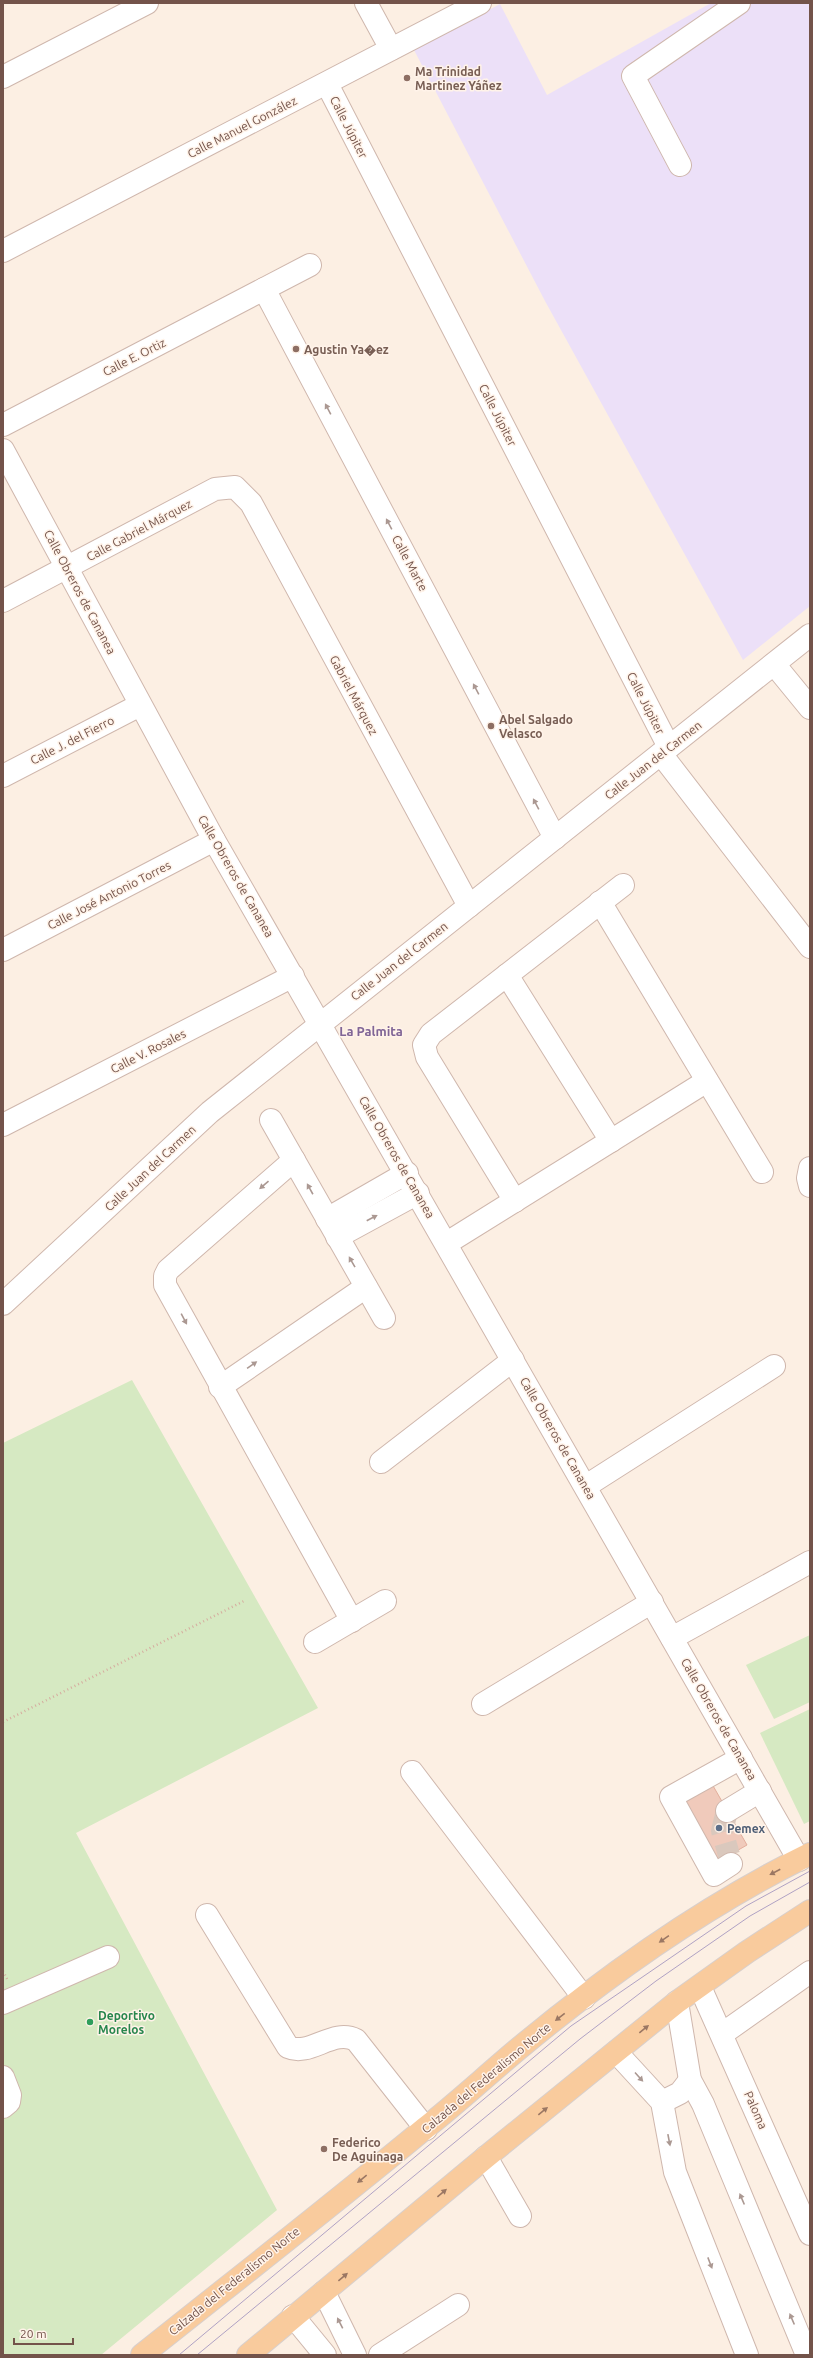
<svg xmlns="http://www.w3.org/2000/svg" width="813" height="2358" font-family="Ubuntu,sans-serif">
	<rect width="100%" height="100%" fill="#fcefe3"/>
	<path fill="#ece0f8" d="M711,3H810V606L743,660L545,301L414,50L500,4L547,95Z"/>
	<g fill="#d6e9c2">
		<path d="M132,1380L318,1708L76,1833L277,2210L101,2355H3V1443Z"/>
		<path d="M810,1635V1702L774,1719L746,1665Z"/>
		<path d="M810,1709V1821L804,1824L760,1733Z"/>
	</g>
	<path fill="#f0cabb" stroke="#e3ae9c" d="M712,1784L747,1845L719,1861L684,1800Z"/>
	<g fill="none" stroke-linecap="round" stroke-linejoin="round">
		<path stroke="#dac8bd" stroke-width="22" stroke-dasharray="22 11" stroke-linecap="butt" d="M727,1811L722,1831L729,1855"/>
		<g stroke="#cfb7ad" stroke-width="24">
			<g id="minor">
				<path d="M366,3L391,49"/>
				<path d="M3,77L147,3"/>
				<path d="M327,84L669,747"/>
				<path d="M680,165L633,76L739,3"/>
				<path d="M3,251L480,3"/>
				<path d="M264,289L555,838"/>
				<path d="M3,425L310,265"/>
				<path d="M3,450L214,840L799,1860"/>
				<path d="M3,601L215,489L235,487L251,503L469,906"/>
				<path d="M774,664L810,708"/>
				<path d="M661,754L810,947"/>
				<path d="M3,776L140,705"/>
				<path d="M600,902L762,1172"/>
				<path d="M3,950L214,840"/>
				<path d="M507,975L611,1141"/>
				<path d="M271,1120L384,1318"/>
				<path d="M3,1125L293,976"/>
				<path d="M294,1160L168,1270L165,1276V1285L352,1621"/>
				<path d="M810,1168L808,1178L810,1186"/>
				<path d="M515,1201L427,1057L424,1045L431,1034L623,885"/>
				<path d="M327,1219L407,1173"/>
				<path d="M337,1237L418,1193"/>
				<path d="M447,1243L707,1081"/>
				<path d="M3,1304L210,1112L810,635"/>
				<path d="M220,1387L366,1287"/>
				<path d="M381,1462L513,1360"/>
				<path d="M586,1486L774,1366"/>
				<path d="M672,1638L810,1562"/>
				<path d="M315,1642L385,1601"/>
				<path d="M483,1704L652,1602"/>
				<path d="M412,1772L584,1998"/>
				<path d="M727,1811L760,1791"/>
				<path d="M731,1864L714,1875L671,1797L741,1758"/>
				<path d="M207,1915L288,2047C310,2057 333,2028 356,2040L426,2129"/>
				<path d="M700,1987L810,2234"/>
				<path d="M677,2002L690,2080L703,2104L807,2355"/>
				<path d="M3,2003L108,1957"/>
				<path d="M722,2034L810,1972"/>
				<path d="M616,2052L662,2102L675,2172L747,2355"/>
				<path d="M3,2077L10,2095L9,2102L3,2107"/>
				<path d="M662,2102L680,2093L690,2080"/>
				<path d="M486,2157L520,2216"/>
				<path d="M324,2292L355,2355"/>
				<path d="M293,2316L325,2355"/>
				<path d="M380,2355L458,2305"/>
			</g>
		</g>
		<g stroke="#d8cfcc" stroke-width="24">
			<g id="major">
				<path d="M142,2355C236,2280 331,2206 424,2129C456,2104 486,2076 517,2050C607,1975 704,1906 810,1854"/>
				<path d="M248,2355L486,2157L677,2002L747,1952L810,1911"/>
			</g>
		</g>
		<g stroke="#d5ad9f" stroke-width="2.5" stroke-dasharray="1 3" stroke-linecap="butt">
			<path d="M3,1722L244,1601"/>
			<path d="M3,1971L7,1979"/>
		</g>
		<use href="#minor" stroke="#fff" stroke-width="22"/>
		<use href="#major" stroke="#f9cb9d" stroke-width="22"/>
		<g stroke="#b0a2c4" stroke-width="1">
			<path d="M179,2355L571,2026L746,1906L810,1871"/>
			<path d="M197,2355L580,2039L656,1981L750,1916L810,1882"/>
		</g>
	</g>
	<defs><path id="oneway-solid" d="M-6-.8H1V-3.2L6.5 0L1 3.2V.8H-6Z"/></defs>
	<g fill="#ab9892">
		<use href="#oneway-solid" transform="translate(328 409) rotate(-118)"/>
		<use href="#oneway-solid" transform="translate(389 524) rotate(-118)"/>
		<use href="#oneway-solid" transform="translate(476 689) rotate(-118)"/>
		<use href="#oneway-solid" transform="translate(536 804) rotate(-118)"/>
		<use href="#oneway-solid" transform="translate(264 1185) rotate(139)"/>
		<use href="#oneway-solid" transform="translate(310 1189) rotate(-119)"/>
		<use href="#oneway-solid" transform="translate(372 1218) rotate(-28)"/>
		<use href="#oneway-solid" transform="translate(352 1262) rotate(-120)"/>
		<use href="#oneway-solid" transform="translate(184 1319) rotate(62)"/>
		<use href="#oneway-solid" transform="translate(252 1365) rotate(-35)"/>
		<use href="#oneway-solid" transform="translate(639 2077) rotate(48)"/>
		<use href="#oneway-solid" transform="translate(669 2140) rotate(79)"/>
		<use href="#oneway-solid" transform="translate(742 2199) rotate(-113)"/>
		<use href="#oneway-solid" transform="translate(710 2263) rotate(69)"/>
		<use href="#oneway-solid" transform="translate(792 2319) rotate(-113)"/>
		<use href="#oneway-solid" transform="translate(340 2323) rotate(-117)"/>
	</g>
	<g fill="#9b7763">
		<use href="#oneway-solid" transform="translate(775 1872) rotate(152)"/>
		<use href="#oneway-solid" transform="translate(664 1939) rotate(145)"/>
		<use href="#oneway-solid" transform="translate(560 2017) rotate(142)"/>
		<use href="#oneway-solid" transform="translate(644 2029) rotate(-39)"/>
		<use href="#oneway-solid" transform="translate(543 2111) rotate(-39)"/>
		<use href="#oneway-solid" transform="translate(362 2179) rotate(141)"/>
		<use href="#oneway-solid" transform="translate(442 2193) rotate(-40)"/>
		<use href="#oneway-solid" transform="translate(343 2277) rotate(-40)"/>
	</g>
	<g fill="#8d6e63" stroke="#fff3e9" stroke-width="1.5">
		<circle cx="407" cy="78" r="4"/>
		<circle cx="296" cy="349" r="4"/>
		<circle cx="491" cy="726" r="4"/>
		<circle cx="324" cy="2149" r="4"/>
	</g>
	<circle fill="#5c6f8a" stroke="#fff3e9" stroke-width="1.5" cx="719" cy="1828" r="4"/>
	<circle fill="#2e9e5b" stroke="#fff3e9" stroke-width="1.5" cx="90" cy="2022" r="4"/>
	<g text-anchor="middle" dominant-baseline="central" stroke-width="3" stroke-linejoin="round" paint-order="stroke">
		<g font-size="12" font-weight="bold" fill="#785e54" stroke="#fff3e9" text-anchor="start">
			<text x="415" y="71">Ma Trinidad<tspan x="415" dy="14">Martinez Yáñez</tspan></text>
			<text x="304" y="349">Agustin Ya�ez</text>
			<text x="499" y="719">Abel Salgado<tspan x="499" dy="14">Velasco</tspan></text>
			<text x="332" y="2142">Federico<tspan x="332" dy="14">De Aguinaga</tspan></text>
		</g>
		<g font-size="12" fill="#73534a" stroke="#fff3e9">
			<text transform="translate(242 127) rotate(-27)">Calle Manuel González</text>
			<text transform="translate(349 127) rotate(63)">Calle Júpiter</text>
			<text transform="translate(134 357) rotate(-27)">Calle E. Ortiz</text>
			<text transform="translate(498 415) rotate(63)">Calle Júpiter</text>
			<text transform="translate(139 530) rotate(-28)">Calle Gabriel Márquez</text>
			<text transform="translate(410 563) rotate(62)">Calle Marte</text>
			<text transform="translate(80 592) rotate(62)">Calle Obreros de Cananea</text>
			<text transform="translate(354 695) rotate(62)">Gabriel Márquez</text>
			<text transform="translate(646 703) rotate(63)">Calle Júpiter</text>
			<text transform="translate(72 740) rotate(-27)">Calle J. del Fierro</text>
			<text transform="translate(653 760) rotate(-38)">Calle Juan del Carmen</text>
			<text transform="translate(236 876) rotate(60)">Calle Obreros de Cananea</text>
			<text transform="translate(109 895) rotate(-27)">Calle José Antonio Torres</text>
			<text transform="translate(399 961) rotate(-38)">Calle Juan del Carmen</text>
			<text transform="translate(148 1051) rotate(-27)">Calle V. Rosales</text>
			<text transform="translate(397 1157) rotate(60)">Calle Obreros de Cananea</text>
			<text transform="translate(150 1168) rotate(-43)">Calle Juan del Carmen</text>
			<text transform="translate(558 1438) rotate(60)">Calle Obreros de Cananea</text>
			<text transform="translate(719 1719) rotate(60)">Calle Obreros de Cananea</text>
			<text transform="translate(486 2078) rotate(-40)">Calzada del Federalismo Norte</text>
			<text transform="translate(756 2110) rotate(66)">Paloma</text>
			<text transform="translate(234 2281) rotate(-39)">Calzada del Federalismo Norte</text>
		</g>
		<g font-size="12" font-weight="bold" fill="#4e5e75" stroke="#fff3e9" text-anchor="start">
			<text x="727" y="1828">Pemex</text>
		</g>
		<g font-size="12" font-weight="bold" fill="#27864d" stroke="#fff3e9" text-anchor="start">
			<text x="98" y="2015">Deportivo<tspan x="98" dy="14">Morelos</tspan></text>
		</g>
		<g font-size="13" font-weight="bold" fill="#806596" stroke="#fff3e9">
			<text x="371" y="1031">La Palmita</text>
		</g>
	</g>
	<rect width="813" height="2358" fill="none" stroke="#73534a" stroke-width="8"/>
	<path d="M14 2338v6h59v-6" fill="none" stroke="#73534a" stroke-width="2"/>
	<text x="20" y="2338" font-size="12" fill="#73534a" stroke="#fff3e9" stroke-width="3" paint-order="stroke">20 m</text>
</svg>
